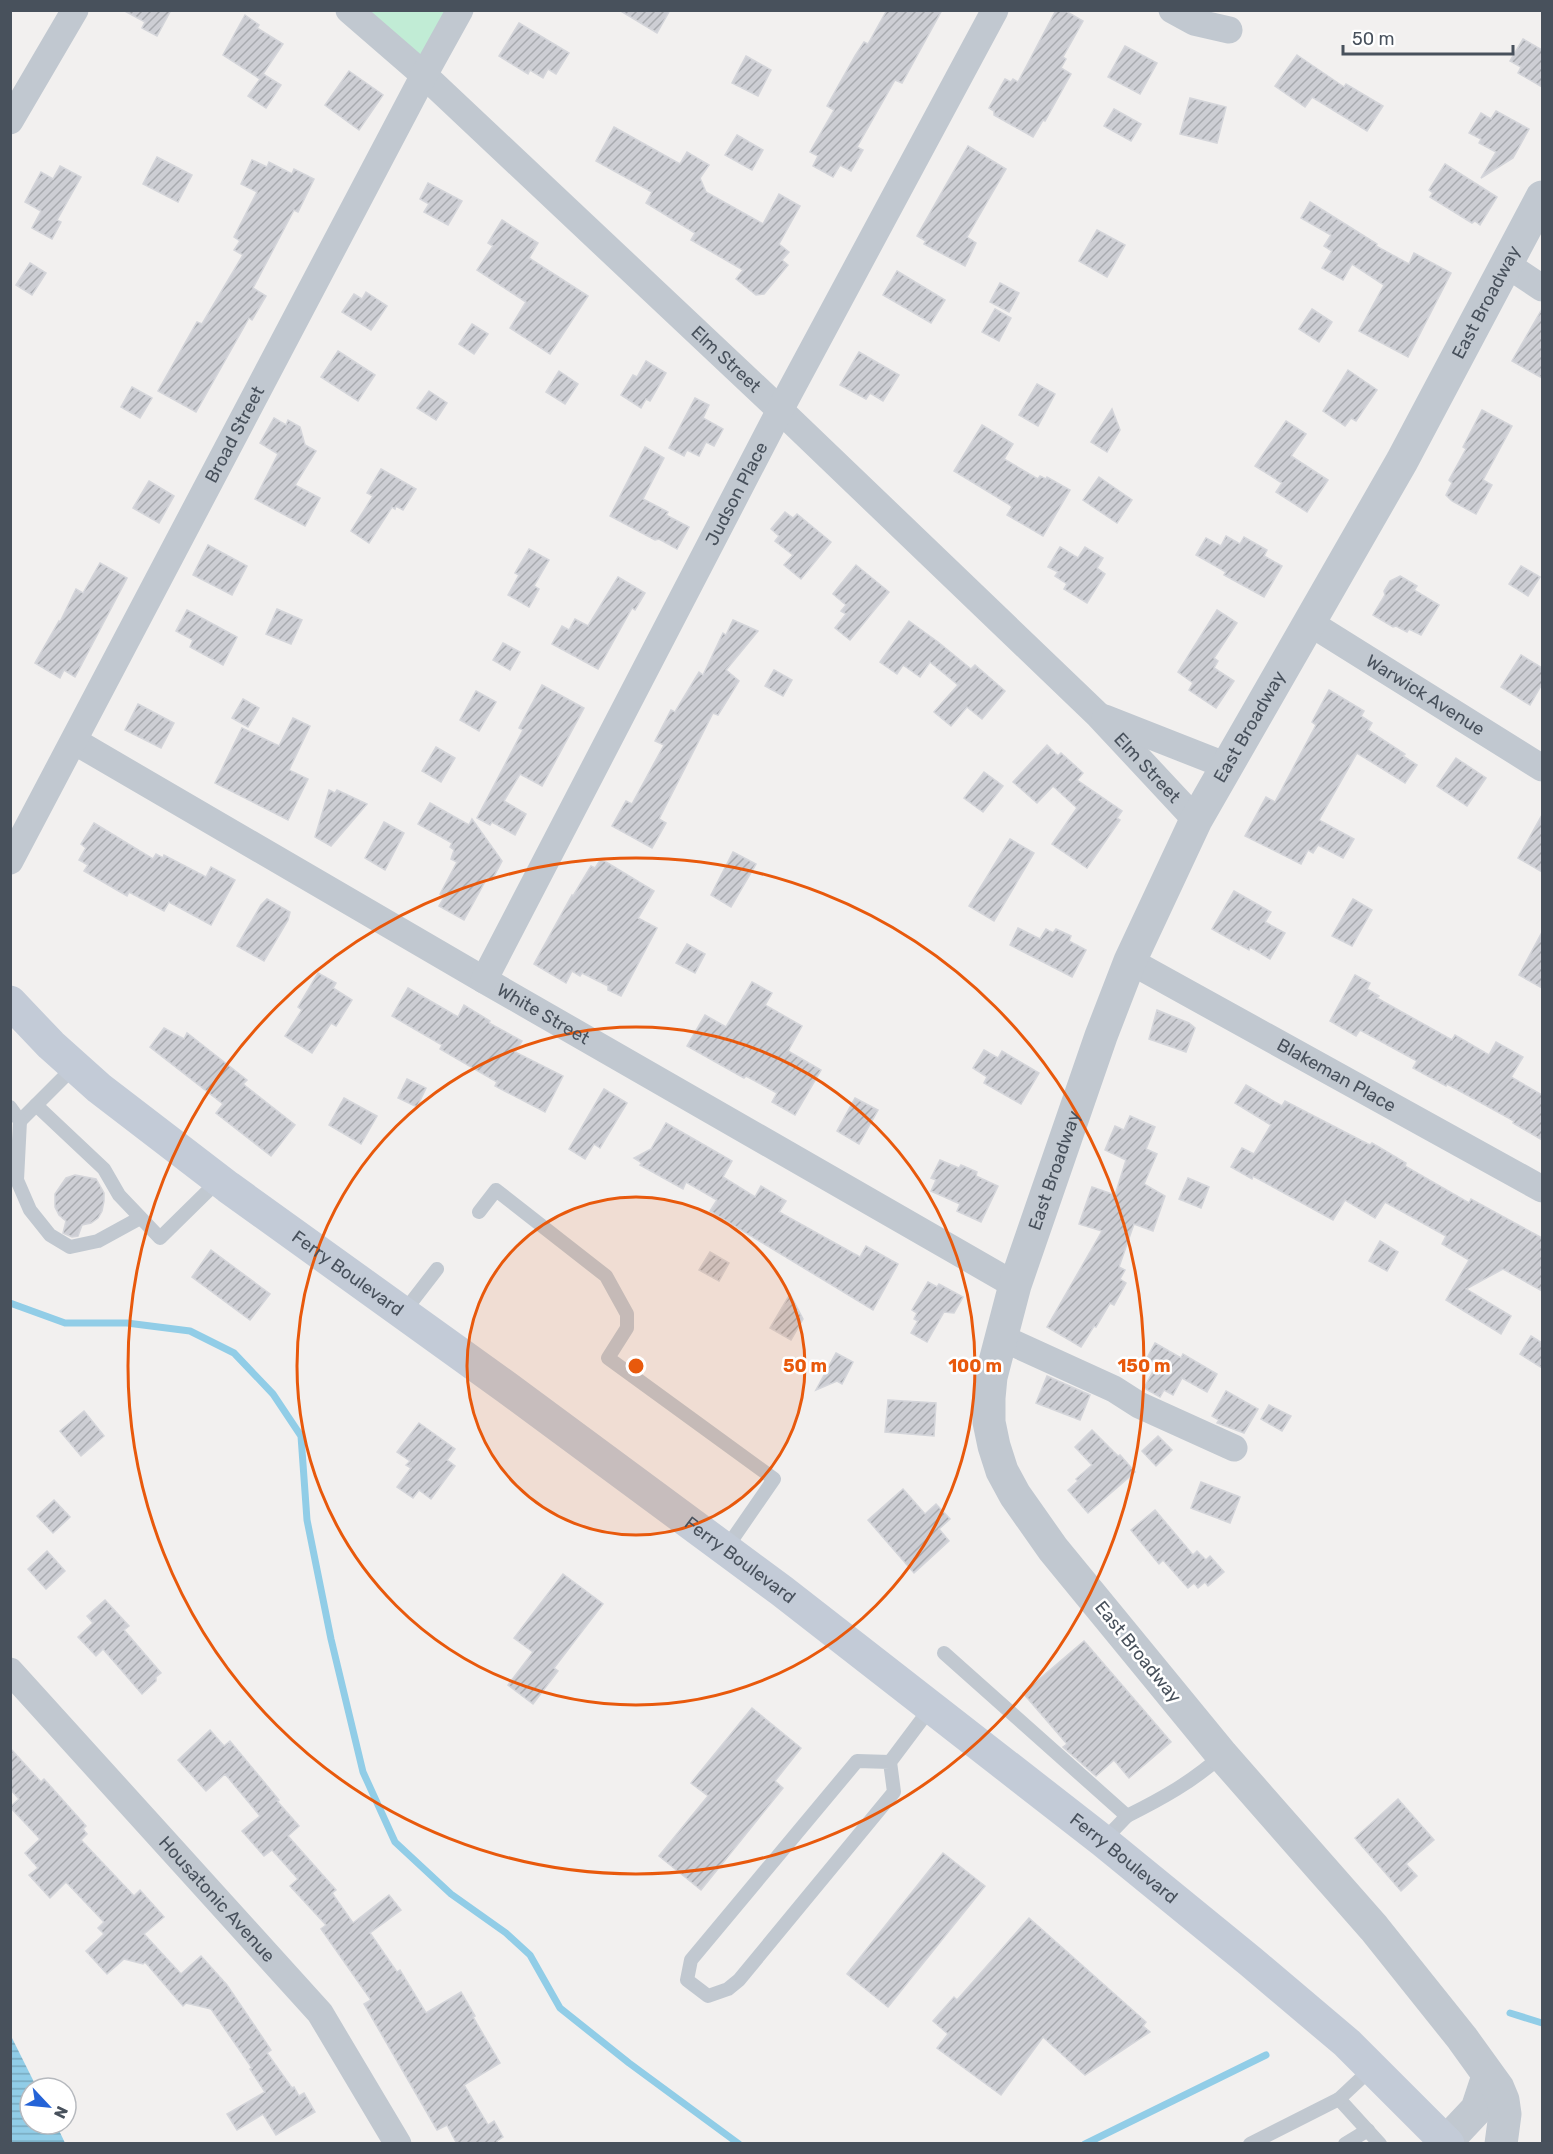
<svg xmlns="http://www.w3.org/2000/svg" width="1553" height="2154" font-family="Rubik,sans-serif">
	<defs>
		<pattern id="water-rules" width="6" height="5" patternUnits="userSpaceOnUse" patternTransform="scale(1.5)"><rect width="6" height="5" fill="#91cde7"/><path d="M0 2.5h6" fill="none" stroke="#78a9be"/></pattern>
		<pattern id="building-hatch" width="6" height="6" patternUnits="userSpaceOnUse" patternTransform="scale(1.5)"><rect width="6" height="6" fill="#cdced4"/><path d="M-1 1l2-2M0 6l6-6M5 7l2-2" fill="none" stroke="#a8aaaf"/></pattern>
	</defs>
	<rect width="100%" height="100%" fill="#f2f0ef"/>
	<path fill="#c1ecd5" d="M349,11H460L424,75Z"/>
	<path fill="url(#water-rules)" d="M11,2036L37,2088H30V2124H56L65,2143H11Z"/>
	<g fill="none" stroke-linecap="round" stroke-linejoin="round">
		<g stroke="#91cde7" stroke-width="7">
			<path d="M10,1303L65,1323H127L190,1331L234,1353L273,1394L301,1436L307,1520L331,1639L363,1772L395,1842L451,1894L506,1933L530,1955L560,2008L629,2063L739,2144"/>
			<path d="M1510,2013L1542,2023"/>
			<path d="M1085,2144L1266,2055"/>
		</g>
	</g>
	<g fill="url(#building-hatch)" stroke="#d4d5da" stroke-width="1.5">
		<path d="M123,10H171L157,36L142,28L145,22Z"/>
		<path d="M619,10H670L657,33Z"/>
		<path d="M887,10H942L902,83L895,80L857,147L863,150L851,171L840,165L833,177L813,166L818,156L810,152L834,110L827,106L855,56L864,42L868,44Z"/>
		<path d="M1056,10H1064L1083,21L1063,57L1066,59L1061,68L1071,74L1045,121L1043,120L1033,137L994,115V111L989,108L1005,79L1011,82L1013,79L1018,82Z"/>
		<path d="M245,15L259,25L257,28L283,44L263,74L281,85L266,108L248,96L260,79L223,55Z"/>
		<path d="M519,23L569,53L556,74L548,69L543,78L530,70L528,74L499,56Z"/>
		<path d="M1523,39L1542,50V87L1518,73L1521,67L1510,61Z"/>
		<path d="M1125,46L1157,63L1140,94L1108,77Z"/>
		<path d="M1297,55L1344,87L1346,84L1383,106L1367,131L1312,97L1305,107L1275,86Z"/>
		<path d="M746,56L771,70L758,96L732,83Z"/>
		<path d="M349,71L383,95L359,130L325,105Z"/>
		<path d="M1190,98L1226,107L1217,143L1180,134Z"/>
		<path d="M1114,109L1141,124L1131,141L1104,126Z"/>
		<path d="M1496,111L1529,129L1513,158L1481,178L1496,152L1479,143L1481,139L1469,133L1481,113L1491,119Z"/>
		<path d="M614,127L680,164L687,152L709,165L700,178L706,192L763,224L779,194L800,206L779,244L789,252L782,260L788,265L764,294L756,295L736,279L743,270L691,240L695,233L646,203L652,192L596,161Z"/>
		<path d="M737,135L763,150L752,170L725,155Z"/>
		<path d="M968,146L1006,169L967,237L976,243L965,266L924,244L926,241L917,236Z"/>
		<path d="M157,157L192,175L178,202L143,184Z"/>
		<path d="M252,160L267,167L269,162L292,174L294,169L314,179L298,212L294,210L253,288L266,296L252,320L249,318L196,412L158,391L197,322L202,324L243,255L234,250L240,241L234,237L257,192L241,184Z"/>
		<path d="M1445,164L1497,197L1480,225L1475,221L1472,223L1430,197L1433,193L1429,190Z"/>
		<path d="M60,166L81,177L57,220L61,222L52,239L32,228L41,211L25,202L41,172L53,179Z"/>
		<path d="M428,183L462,201L448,225L424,212L429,204L420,199Z"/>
		<path d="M1310,202L1377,244L1376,246L1409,264L1414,253L1451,273L1408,357L1359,331L1384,285L1352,264L1343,280L1322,268L1332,251L1324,246L1331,235L1301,218Z"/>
		<path d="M502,220L538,243L529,258L588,296L550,354L510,328L526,302L477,270L493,246L488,243Z"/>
		<path d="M1097,230L1125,245L1107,277L1079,261Z"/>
		<path d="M30,263L46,273L32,295L16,285Z"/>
		<path d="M897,271L945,300L931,323L883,295Z"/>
		<path d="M1000,283L1019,293L1009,312L990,302Z"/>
		<path d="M366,292L387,306L371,330L342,312L354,294L362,299Z"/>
		<path d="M995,309L1011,318L999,341L982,332Z"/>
		<path d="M1312,309L1332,322L1319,342L1299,329Z"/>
		<path d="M1542,309V378L1512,361Z"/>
		<path d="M472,324L488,334L474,354L459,344Z"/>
		<path d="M338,351L375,375L358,401L321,377Z"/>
		<path d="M859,352L899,375L883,401L870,393L866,399L840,385Z"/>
		<path d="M646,361L666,373L650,401L646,399L641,408L621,395L633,375L637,377Z"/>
		<path d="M1348,370L1377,390L1356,421L1351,418L1345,426L1323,411Z"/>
		<path d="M559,371L578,384L565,404L546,392Z"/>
		<path d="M1037,384L1055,394L1038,426L1019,415Z"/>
		<path d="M132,387L152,398L140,418L121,407Z"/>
		<path d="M429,391L447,403L436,420L417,408Z"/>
		<path d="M695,398L709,405L703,418L723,429L714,446L706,442L699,456L687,450L684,456L669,448Z"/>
		<path d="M1112,409L1120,430L1107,452L1091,442Z"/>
		<path d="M1482,410L1512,426L1483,480L1492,485L1476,514L1452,501L1446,495L1452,483L1449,480L1466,449L1463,447Z"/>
		<path d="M274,418L286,425L288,420L300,427L305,445L316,451L295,485L320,498L305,526L255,499L278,454L260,443Z"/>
		<path d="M1286,421L1306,434L1291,456L1328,480L1307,512L1276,492L1282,483L1255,466Z"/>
		<path d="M982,425L1013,444L1004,459L1038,479L1040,476L1046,479L1047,477L1070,490L1043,536L1007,515L1012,507L1010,505L954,471Z"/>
		<path d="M645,447L664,458L643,499L668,512L666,515L689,527L677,549L659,539L655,540L610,516Z"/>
		<path d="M381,469L416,489L403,510L396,506L395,509L392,507L369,543L351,531L373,496L367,493Z"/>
		<path d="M1099,477L1132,500L1117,523L1083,500Z"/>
		<path d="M149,481L174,496L159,523L133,508Z"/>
		<path d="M785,512L793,518L797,514L831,542L801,579L784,565L793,555L775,541L779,536L771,529Z"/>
		<path d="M1226,536L1240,544L1244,537L1267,550L1264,556L1282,566L1264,597L1224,575L1226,572L1196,555L1206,538L1221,546Z"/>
		<path d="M208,545L247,566L232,595L193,575Z"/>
		<path d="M1060,547L1078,558L1085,547L1103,558L1097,568L1105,574L1087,603L1064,589L1067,584L1055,576L1058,572L1048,567Z"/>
		<path d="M529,549L549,560L534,586L539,589L529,607L508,595L519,575L515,573Z"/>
		<path d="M100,563L127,578L75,677L64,670L60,678L35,663L59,621L60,622L76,589L83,593Z"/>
		<path d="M856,565L889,592L850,640L835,628L846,614L841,611L846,605L833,594Z"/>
		<path d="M1521,566L1540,577L1528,596L1509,584Z"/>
		<path d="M1400,576L1417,586L1414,590L1439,605L1421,635L1409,629L1407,632L1396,626L1393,627L1373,615L1385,595L1384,591L1390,581Z"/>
		<path d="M618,577L645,593L635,610L632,608L598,669L552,644L562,626L569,630L575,619L588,626Z"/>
		<path d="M277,609L302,620L291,644L266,634Z"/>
		<path d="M187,610L237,637L223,665L190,647L193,640L176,631Z"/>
		<path d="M1217,610L1237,623L1214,658L1218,661L1214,668L1234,681L1216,708L1189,690L1193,683L1178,672Z"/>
		<path d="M733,620L758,631L726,670L739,681L718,715L713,713L659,819L666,823L652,848L612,826L626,801L632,804L664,745L655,741L671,710L675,712L699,672L703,675L723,633L726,635Z"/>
		<path d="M909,621L938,642L971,669L975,665L1005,691L982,719L967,707L951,726L934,712L958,685L930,662L920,677L903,665L897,674L880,662Z"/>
		<path d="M503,643L520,652L510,670L493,660Z"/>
		<path d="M1521,655L1542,668V684L1530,705L1501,687Z"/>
		<path d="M774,670L792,680L783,696L765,686Z"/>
		<path d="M542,685L584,708L542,786L520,774L504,801L526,814L515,835L492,822L490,825L477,818L523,730L519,728Z"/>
		<path d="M1329,690L1364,711L1361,716L1372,723L1368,730L1405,754L1403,756L1417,765L1405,783L1357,753L1319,820L1354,839L1343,858L1318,845L1313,853L1308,850L1301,864L1245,836L1266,797L1275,802L1316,725L1312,722Z"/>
		<path d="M476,691L496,702L479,731L460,720Z"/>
		<path d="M243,699L259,708L248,727L232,718Z"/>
		<path d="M138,704L174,723L161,748L125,730Z"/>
		<path d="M293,718L310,726L289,770L308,779L288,820L215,783L242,728L279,746Z"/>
		<path d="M1047,745L1058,756L1061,753L1083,773L1077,780L1122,811L1117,818L1120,820L1087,868L1052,844L1077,808L1053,786L1037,803L1013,782Z"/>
		<path d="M436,747L455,758L441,782L422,771Z"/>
		<path d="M1456,758L1486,778L1467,806L1437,786Z"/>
		<path d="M984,772L1003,786L983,812L964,798Z"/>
		<path d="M329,790L335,793L337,790L367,804L331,846L315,837Z"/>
		<path d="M430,803L469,825L472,819L502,861L492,880L487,878L464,920L439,906L445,896L440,894L457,862L451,859L454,850L450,847L452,843L418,824Z"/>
		<path d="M1542,815V872L1518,858Z"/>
		<path d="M384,822L404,833L385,870L365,858Z"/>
		<path d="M94,823L153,859L156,854L163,858L164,855L206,877L211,867L235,880L211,925L169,902L164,911L129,892L127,896L84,871L88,865L79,860L86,848L81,844Z"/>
		<path d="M1010,839L1034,853L994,921L969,906Z"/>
		<path d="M733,852L756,864L731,907L711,895Z"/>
		<path d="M601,859L654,891L638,918L657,928L621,996L608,990V986L582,973L580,976L572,971L566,983L534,964L572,895L573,896L591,866L595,868Z"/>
		<path d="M1234,891L1271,912L1265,922L1285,933L1270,959L1250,947L1249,950L1212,929Z"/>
		<path d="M267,899L290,912L288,920L264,961L237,946L261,905Z"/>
		<path d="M1353,899L1372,910L1352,946L1332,936Z"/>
		<path d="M1018,928L1040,939L1046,929L1053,933L1056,929L1071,936L1069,941L1086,950L1072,977L1010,945Z"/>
		<path d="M1542,932V988L1519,975Z"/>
		<path d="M687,944L705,954L695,973L676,963Z"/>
		<path d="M318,973L336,983L333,988L352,1000L336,1026L331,1023L312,1053L285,1036L302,1010L298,1007Z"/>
		<path d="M1355,975L1370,983L1367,989L1379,996L1377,998L1452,1040L1455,1035L1489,1055L1496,1042L1523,1057L1511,1077L1542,1095V1140L1513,1123L1514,1121L1447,1084L1446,1086L1413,1068L1417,1061L1360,1030L1356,1036L1330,1021Z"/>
		<path d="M752,982L772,993L765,1005L802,1026L788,1051L821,1070L795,1115L772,1102L777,1093L746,1076L744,1078L687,1046L705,1015L726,1027Z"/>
		<path d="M408,988L458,1017L464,1005L490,1021L489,1023L522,1041L515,1052L563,1076L545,1112L495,1086L497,1082L440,1049L442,1045L392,1016Z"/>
		<path d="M1157,1010L1189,1023L1195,1028L1186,1052L1149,1039Z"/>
		<path d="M164,1028L184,1039L187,1033L247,1080L243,1084L295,1125L271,1156L216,1113L223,1104L150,1047Z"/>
		<path d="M984,1050L998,1058L1002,1051L1039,1073L1021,1104L984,1083L987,1077L973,1068Z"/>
		<path d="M407,1079L426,1088L417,1107L398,1098Z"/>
		<path d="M1246,1085L1282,1106L1285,1101L1370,1145L1372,1143L1406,1163L1405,1166L1469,1203L1471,1199L1542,1238V1291L1503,1269L1466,1289L1511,1316L1501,1334L1446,1300L1469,1260L1442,1244L1446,1236L1385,1202L1375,1218L1345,1200L1333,1220L1253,1176L1252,1179L1231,1167L1242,1148L1254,1154L1271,1125L1235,1103Z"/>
		<path d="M604,1089L627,1103L600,1148L594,1144L585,1159L569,1149Z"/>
		<path d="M344,1098L377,1116L361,1144L329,1125Z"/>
		<path d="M855,1098L878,1110L859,1144L837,1131Z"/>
		<path d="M1130,1116L1155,1127L1146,1149L1157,1154L1144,1184L1165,1196L1153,1231L1134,1224L1119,1267L1125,1270L1120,1279L1126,1283L1114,1305L1110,1303L1096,1327L1094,1326L1081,1347L1047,1327L1102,1231L1079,1224L1092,1187L1115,1195L1126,1160L1105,1150L1115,1126L1124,1130Z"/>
		<path d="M666,1123L732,1161L723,1177L755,1197L761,1186L786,1201L779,1212L860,1257L866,1246L898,1264L873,1310L710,1211L717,1200L686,1182L683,1189L640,1165L642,1163L634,1158L651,1149Z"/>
		<path d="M940,1160L959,1168L961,1165L977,1172L976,1176L998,1186L981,1222L957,1211L960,1204L931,1191L936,1180L931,1178Z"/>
		<path d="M75,1175L96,1179L104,1193V1201L102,1211L98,1218L91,1223L82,1225L78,1236L72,1237L63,1233L66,1221L59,1215L55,1207V1194L66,1178Z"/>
		<path d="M1188,1178L1209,1187L1201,1208L1179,1199Z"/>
		<path d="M1380,1241L1398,1252L1387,1271L1369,1261Z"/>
		<path d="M211,1250L270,1294L250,1320L192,1277Z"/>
		<path d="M710,1252L729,1263L719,1281L699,1270Z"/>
		<path d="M928,1282L937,1287L939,1284L963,1297L954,1313L944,1312L927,1342L911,1333L918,1321L914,1319L917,1313L912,1310Z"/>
		<path d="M790,1294L803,1319L791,1340L770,1328Z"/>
		<path d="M1531,1336L1542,1343V1368L1520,1354Z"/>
		<path d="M1155,1343L1181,1358L1183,1354L1217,1374L1207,1392L1182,1378L1173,1395L1164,1390L1160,1397L1144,1388L1157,1364L1147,1358Z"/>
		<path d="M836,1353L853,1362L842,1384L837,1381L816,1390Z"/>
		<path d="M1047,1376L1090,1395L1080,1420L1036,1403Z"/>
		<path d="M1226,1391L1258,1409L1244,1433L1217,1423L1219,1420L1212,1416Z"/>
		<path d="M888,1400L936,1403L934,1436L885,1432Z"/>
		<path d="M1269,1405L1291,1416L1282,1431L1261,1419Z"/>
		<path d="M84,1411L104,1436L81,1456L60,1431Z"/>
		<path d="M419,1423L455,1449L447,1460L455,1466L431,1499L419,1490L413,1498L397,1487L411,1468L406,1465L410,1461L397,1452Z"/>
		<path d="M1092,1430L1118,1456L1120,1455L1135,1472L1088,1513L1068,1490L1078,1481L1076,1479L1092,1465L1075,1447Z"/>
		<path d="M1158,1436L1172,1450L1156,1466L1142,1451Z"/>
		<path d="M1201,1482L1240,1497L1230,1523L1191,1508Z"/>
		<path d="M903,1489L925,1514L936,1504L950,1519L939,1529L949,1541L914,1573L868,1520Z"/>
		<path d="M54,1500L70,1517L53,1533L37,1516Z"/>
		<path d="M1155,1510L1193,1555L1197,1551L1206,1560L1210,1556L1224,1572L1208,1586L1205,1582L1198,1588L1194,1583L1188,1588L1163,1560L1159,1564L1131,1530Z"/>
		<path d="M47,1551L65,1571L46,1589L28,1569Z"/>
		<path d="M563,1574L603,1604L554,1668L558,1671L533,1704L508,1685L533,1652L514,1638Z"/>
		<path d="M105,1600L129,1626L124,1630L161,1673L156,1677V1681L142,1694L103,1649L96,1656L78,1637L93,1623L87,1616Z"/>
		<path d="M1084,1641L1171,1742L1129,1778L1114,1760L1096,1776L1063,1747L1067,1744L1023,1693Z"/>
		<path d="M752,1708L801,1748L775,1781L783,1788L701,1890L659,1856L708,1796L691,1783Z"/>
		<path d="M210,1730L224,1746L230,1741L279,1800L277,1801L299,1826L288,1836L336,1890L332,1893L353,1923L389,1895L401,1910L370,1933L397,1972L400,1970L426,2013L461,1992L475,2016L473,2017L500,2063L464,2085L488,2125L494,2121L503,2137L497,2141L498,2144H457L447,2125L437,2130L364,2004L371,2000L321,1929L326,1925L290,1886L298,1879L272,1850L264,1856L242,1831L260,1816L225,1774L206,1791L178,1760Z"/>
		<path d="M10,1748L41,1782L44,1779L86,1826L83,1829L87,1834L81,1840L134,1896L140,1890L164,1917L144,1934L181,1974L201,1956L227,1985L271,2050L267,2053L292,2088L294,2087L299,2096L304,2093L315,2112L276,2135L263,2114L237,2130L227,2114L265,2092L250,2069L252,2068L211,2009L186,2003L183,2006L145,1962L143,1964L124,1959L107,1974L86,1951L104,1934L98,1928L104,1922L66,1882L50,1898L29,1875L38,1868L25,1853L40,1839L10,1807L19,1799L10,1789Z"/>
		<path d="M1398,1799L1434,1840L1406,1864L1417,1876L1401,1891L1355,1838Z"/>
		<path d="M943,1853L985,1886L888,2007L847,1974Z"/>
		<path d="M1029,1918L1146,2022L1143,2026L1150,2032L1085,2075L1043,2037L1001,2095L937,2048L948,2034L933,2021L954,1997L957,2000Z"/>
	</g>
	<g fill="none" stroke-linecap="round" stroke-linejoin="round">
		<g stroke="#c1c8d0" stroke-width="14">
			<path d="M36,1105L104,1169L119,1195L160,1238L219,1180"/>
			<path d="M10,1107L20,1121L75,1066"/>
			<path d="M20,1121L17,1180L30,1210L50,1235L70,1247L98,1241L140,1218"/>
			<path d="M479,1212L496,1190L606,1276L627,1314V1328L608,1358L774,1479L725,1550"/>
			<path d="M403,1313L437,1269"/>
			<path d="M944,1653L1127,1816L1103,1841"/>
			<path d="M890,1762L894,1792L739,1980L728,1989L708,1996L687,1980L691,1960L857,1761L890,1762L932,1706"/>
			<path d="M1127,1816C1161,1799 1194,1781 1222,1755"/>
			<path d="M1339,2099L1380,2144"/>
			<path d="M1250,2144L1339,2099L1372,2068"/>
			<path d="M1345,2144L1368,2130"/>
		</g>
		<g stroke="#c1c8d0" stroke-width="27">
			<path id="s1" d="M349,10L424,75L780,410L1098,715L1196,820"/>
			<path d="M1172,10L1194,22L1229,30"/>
			<path d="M10,121L75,10"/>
			<path d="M1506,264L1542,288"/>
			<path id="s2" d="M1310,623L1542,768"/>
			<path d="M1105,718L1227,766"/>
			<path id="s3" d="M74,741L484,980L1015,1285"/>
			<path id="s4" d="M10,861L424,75L460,10"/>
			<path id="s5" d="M1130,961L1542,1189"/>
			<path id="s6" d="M484,980L780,410L995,10"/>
			<path d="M1000,1337L1114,1389L1139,1405L1234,1448"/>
			<path id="s7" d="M10,1671L320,2013L398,2144"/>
		</g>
		<g stroke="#c1c8d0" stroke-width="33">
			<path d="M1446,2142L1477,2109L1488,2076"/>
			<path id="s8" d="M1501,2144L1505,2114L1503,2100L1498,2088L1462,2038L1374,1928L1222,1755L1053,1549L1015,1495L1002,1471L994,1446L989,1422V1398L991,1377L1015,1285L1101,1036L1130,961L1196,820L1402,461L1542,197"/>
		</g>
		<path stroke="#c3cbd7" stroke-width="33" id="s9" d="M10,1002L51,1045L99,1088L228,1187L506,1387L782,1591L1103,1841L1250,1961L1347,2043L1448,2144"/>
	</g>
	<circle cx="636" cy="1366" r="169" fill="#e8590c" fill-opacity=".12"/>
	<g fill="none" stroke="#e8590c" stroke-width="3">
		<circle cx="636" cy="1366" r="169"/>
		<circle cx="636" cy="1366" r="339"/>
		<circle cx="636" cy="1366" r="508"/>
	</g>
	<g text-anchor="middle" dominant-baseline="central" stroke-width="5" stroke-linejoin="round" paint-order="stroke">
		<g font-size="18" fill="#48515c" stroke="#fff">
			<text stroke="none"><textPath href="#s8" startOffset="2134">East Broadway</textPath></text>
			<text stroke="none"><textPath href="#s1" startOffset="514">Elm Street</textPath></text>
			<text stroke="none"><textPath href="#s4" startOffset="482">Broad Street</textPath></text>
			<text stroke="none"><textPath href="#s6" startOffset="548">Judson Place</textPath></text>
			<text stroke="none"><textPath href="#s2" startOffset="136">Warwick Avenue</textPath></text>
			<text stroke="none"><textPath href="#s8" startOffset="1648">East Broadway</textPath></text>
			<text stroke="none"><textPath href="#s1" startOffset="1101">Elm Street</textPath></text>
			<text stroke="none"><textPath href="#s3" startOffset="543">White Street</textPath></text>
			<text stroke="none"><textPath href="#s5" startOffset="236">Blakeman Place</textPath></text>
			<text stroke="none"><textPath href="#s8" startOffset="1162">East Broadway</textPath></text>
			<text stroke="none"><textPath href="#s9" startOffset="434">Ferry Boulevard</textPath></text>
			<text stroke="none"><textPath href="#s9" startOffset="920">Ferry Boulevard</textPath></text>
			<text transform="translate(1138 1652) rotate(51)">East Broadway</text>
			<text stroke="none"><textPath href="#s9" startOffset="1406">Ferry Boulevard</textPath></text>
			<text stroke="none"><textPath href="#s7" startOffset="308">Housatonic Avenue</textPath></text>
		</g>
	</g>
	<circle cx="636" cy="1366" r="9" fill="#e8590c" stroke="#fff" stroke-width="3"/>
	<g font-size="18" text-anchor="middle" font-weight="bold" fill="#e8590c" stroke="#fff" stroke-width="5" stroke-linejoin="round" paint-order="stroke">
		<text x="805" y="1372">50 m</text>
		<text x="975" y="1372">100 m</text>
		<text x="1144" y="1372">150 m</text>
	</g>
	<rect width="1553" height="2154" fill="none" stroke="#48515c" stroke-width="24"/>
	<g transform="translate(48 2106) rotate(116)"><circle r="28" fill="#ffffff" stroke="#b6b9be" stroke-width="1.5"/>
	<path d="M0-4.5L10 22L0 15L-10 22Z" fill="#2463d7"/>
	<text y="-9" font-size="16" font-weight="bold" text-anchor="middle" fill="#48515c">N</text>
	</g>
	<path d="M1343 45v9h170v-9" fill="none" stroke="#48515c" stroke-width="3"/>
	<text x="1352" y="45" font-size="18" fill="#48515c" stroke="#ffffff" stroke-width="4.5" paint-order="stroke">50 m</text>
</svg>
